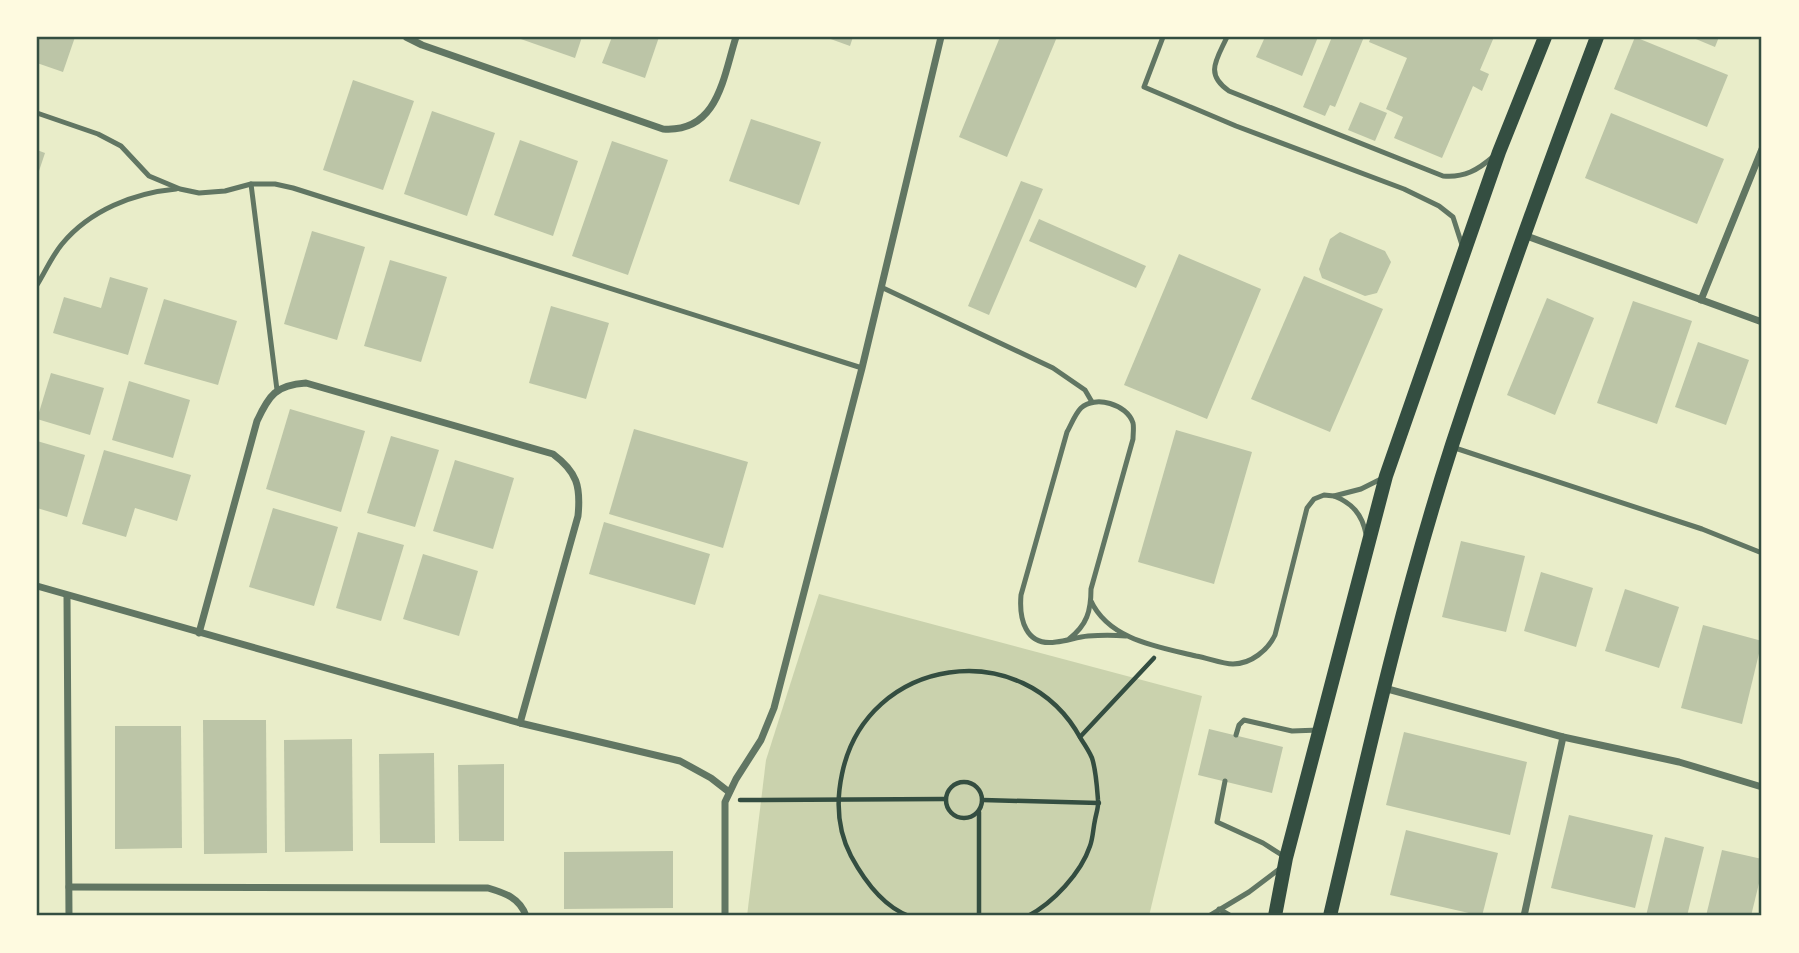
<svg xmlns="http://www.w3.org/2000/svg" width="1799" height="953" font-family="'Roboto Condensed',sans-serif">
	<rect width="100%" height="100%" fill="#e9edc9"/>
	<path fill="#cad2ad" d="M819,594L1202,696L1149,916H747L766,760Z"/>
	<g fill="#bcc5a7">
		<path d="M37,37H75L63,72L37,63Z"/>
		<path d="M515,37H582L575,58Z"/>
		<path d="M612,37H659L645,78L602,63Z"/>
		<path d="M825,37H853L850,46Z"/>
		<path d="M1000,37H1057L1007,157L959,137Z"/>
		<path d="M1265,37H1318L1302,76L1256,57Z"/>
		<path d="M1332,37H1364L1335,107L1330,105L1325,116L1303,107Z"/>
		<path d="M1371,37H1494L1480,70L1489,74L1482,91L1473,86L1442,158L1394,138L1403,117L1386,109L1407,58L1369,42Z"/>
		<path d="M1635,37L1728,75L1707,127L1614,89Z"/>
		<path d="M1691,37H1719L1715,47Z"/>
		<path d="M353,80L414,101L383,190L323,170Z"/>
		<path d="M1360,102L1387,113L1375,141L1348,130Z"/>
		<path d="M432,111L495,133L467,216L404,194Z"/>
		<path d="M1611,113L1724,159L1697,224L1585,178Z"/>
		<path d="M751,119L821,142L799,205L729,181Z"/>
		<path d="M520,140L578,161L553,236L494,215Z"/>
		<path d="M612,141L668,160L628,275L572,256Z"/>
		<path d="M37,150L45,153L37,177Z"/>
		<path d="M1021,181L1043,189L989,315L968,306Z"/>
		<path d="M1039,219L1146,266L1136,288L1029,241Z"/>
		<path d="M312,231L365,247L337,340L284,324Z"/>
		<path d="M1340,232L1385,251L1391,262L1377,293L1365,296L1322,278L1319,269L1330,239Z"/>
		<path d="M1179,254L1261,289L1207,419L1124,385Z"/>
		<path d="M390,260L447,277L421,362L364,346Z"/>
		<path d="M1304,276L1383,309L1330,432L1251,399Z"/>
		<path d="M110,277L148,288L128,355L53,333L64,297L101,308Z"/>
		<path d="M1547,298L1594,318L1555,415L1507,395Z"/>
		<path d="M164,299L237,321L218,385L144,364Z"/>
		<path d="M1633,301L1692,321L1657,424L1597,403Z"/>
		<path d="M551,306L609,323L586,399L529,383Z"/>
		<path d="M1698,342L1749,360L1726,425L1675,407Z"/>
		<path d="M51,373L104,388L90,435L37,419Z"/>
		<path d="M129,381L190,400L173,458L112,440Z"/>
		<path d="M290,409L365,431L341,512L266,489Z"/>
		<path d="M634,429L748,462L723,548L609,514Z"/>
		<path d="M1176,430L1252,452L1214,584L1138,562Z"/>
		<path d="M391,436L439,450L415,527L367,513Z"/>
		<path d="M37,441L85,455L67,517L37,508Z"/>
		<path d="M104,450L191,475L177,521L135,508L126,537L82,524Z"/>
		<path d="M455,460L514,478L493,549L433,531Z"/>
		<path d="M273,508L338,527L314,606L249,587Z"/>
		<path d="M604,522L710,554L695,605L589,574Z"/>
		<path d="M358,532L404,545L381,621L336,608Z"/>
		<path d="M1461,541L1525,556L1506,632L1442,617Z"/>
		<path d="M423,554L478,571L459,636L403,619Z"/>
		<path d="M1541,572L1593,588L1576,647L1524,631Z"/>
		<path d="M1625,589L1679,607L1659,668L1605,651Z"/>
		<path d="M1703,625L1762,641L1742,724L1681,708Z"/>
		<path d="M203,720H266L267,853L204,854Z"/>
		<path d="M115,726H181L182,848L115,849Z"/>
		<path d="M1209,729L1283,747L1272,793L1198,775Z"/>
		<path d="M1404,732L1527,762L1510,835L1386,805Z"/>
		<path d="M352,739L353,851L285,852L284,740Z"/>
		<path d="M434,753L435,843H380L379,754Z"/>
		<path d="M504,764V841H459L458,765Z"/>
		<path d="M1569,815L1653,835L1635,908L1551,888Z"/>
		<path d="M1406,830L1498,853L1482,916L1390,895Z"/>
		<path d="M1665,837L1704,847L1687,916H1646Z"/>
		<path d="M1722,850L1762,859V871L1751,916H1706Z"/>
		<path d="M673,851V908L564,909V852Z"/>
	</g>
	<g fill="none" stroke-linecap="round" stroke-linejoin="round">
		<g stroke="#344e41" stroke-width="4.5">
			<path d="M1080,737L1154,658"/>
			<circle cx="964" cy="800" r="18"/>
			<path d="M740,800L945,799"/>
			<path d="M983,800L1099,803"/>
			<path d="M979,812V916"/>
			<path d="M909,916C882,906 864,880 851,856C838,831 836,802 842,774C866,656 1024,633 1081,739C1085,745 1089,751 1092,758C1096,770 1097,787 1098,800C1099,806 1096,814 1095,820C1093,829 1093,838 1090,846C1081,873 1053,903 1028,916"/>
		</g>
		<g stroke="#617663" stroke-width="5">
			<path d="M1163,37L1144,87L1236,126L1404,189L1439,206L1453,217L1462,245"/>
			<path d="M1227,37C1217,59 1204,74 1229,91L1443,176C1464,178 1478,170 1494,156"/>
			<path d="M37,113L98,134L121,146L149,176L180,189L199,193L225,191L251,184H275L293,188L862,368"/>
			<path d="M251,184L277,390"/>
			<path d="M37,285C45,272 52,256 62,244C90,210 134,193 176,189"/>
			<path d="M881,287L1053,368L1085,390L1092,402"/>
			<path d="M1452,447L1702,529L1762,553"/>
			<path d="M1334,496C1352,503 1362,514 1366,534"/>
			<path d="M1091,601C1109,640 1159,647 1196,656C1208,658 1222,664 1233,664C1251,664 1268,650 1275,635L1307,508L1314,499L1324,495L1334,496L1361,489L1383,478"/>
			<path d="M1069,639C1087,625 1091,611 1091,589L1133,439C1133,434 1134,427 1133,423C1127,404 1095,395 1081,408C1075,414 1071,425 1067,432L1021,595C1019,618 1025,647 1056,642C1067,641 1077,637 1088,636C1101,635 1114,635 1126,636"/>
			<path d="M1236,735L1239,725L1244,720L1292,731L1319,730"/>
			<path d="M1225,781L1217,822L1263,843L1285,857"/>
			<path d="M1219,909L1231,916"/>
			<path d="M1209,916L1249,892L1282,867"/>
		</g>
		<g stroke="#617663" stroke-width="7">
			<path d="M406,37L422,45L663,129C718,133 723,78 736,37"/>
			<path d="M1524,235L1762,322"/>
			<path d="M1701,300L1762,149"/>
			<path d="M37,586L520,723L680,761L711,778L729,792"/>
			<path d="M67,596L69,916"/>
			<path d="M199,633L257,421C269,395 276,385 306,383L553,454C577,472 581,486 578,516L520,723"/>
			<path d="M1384,688L1563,737L1679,762L1762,787"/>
			<path d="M69,887L488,888C505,893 520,898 526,916"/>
			<path d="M725,916V802L736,779L761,740L774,708L862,368L941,37"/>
			<path d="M1524,916L1563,737"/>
		</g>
		<g stroke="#344e41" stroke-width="14">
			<path d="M1275,916L1286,858L1386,476L1499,152L1545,37"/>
			<path d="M1330,916C1367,758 1402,600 1452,445C1497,308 1546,172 1597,37"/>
		</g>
	</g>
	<rect width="1799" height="953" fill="none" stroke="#fefae0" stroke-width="77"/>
	<rect x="38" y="38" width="1722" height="876" fill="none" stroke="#344e41" stroke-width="2.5"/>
</svg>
